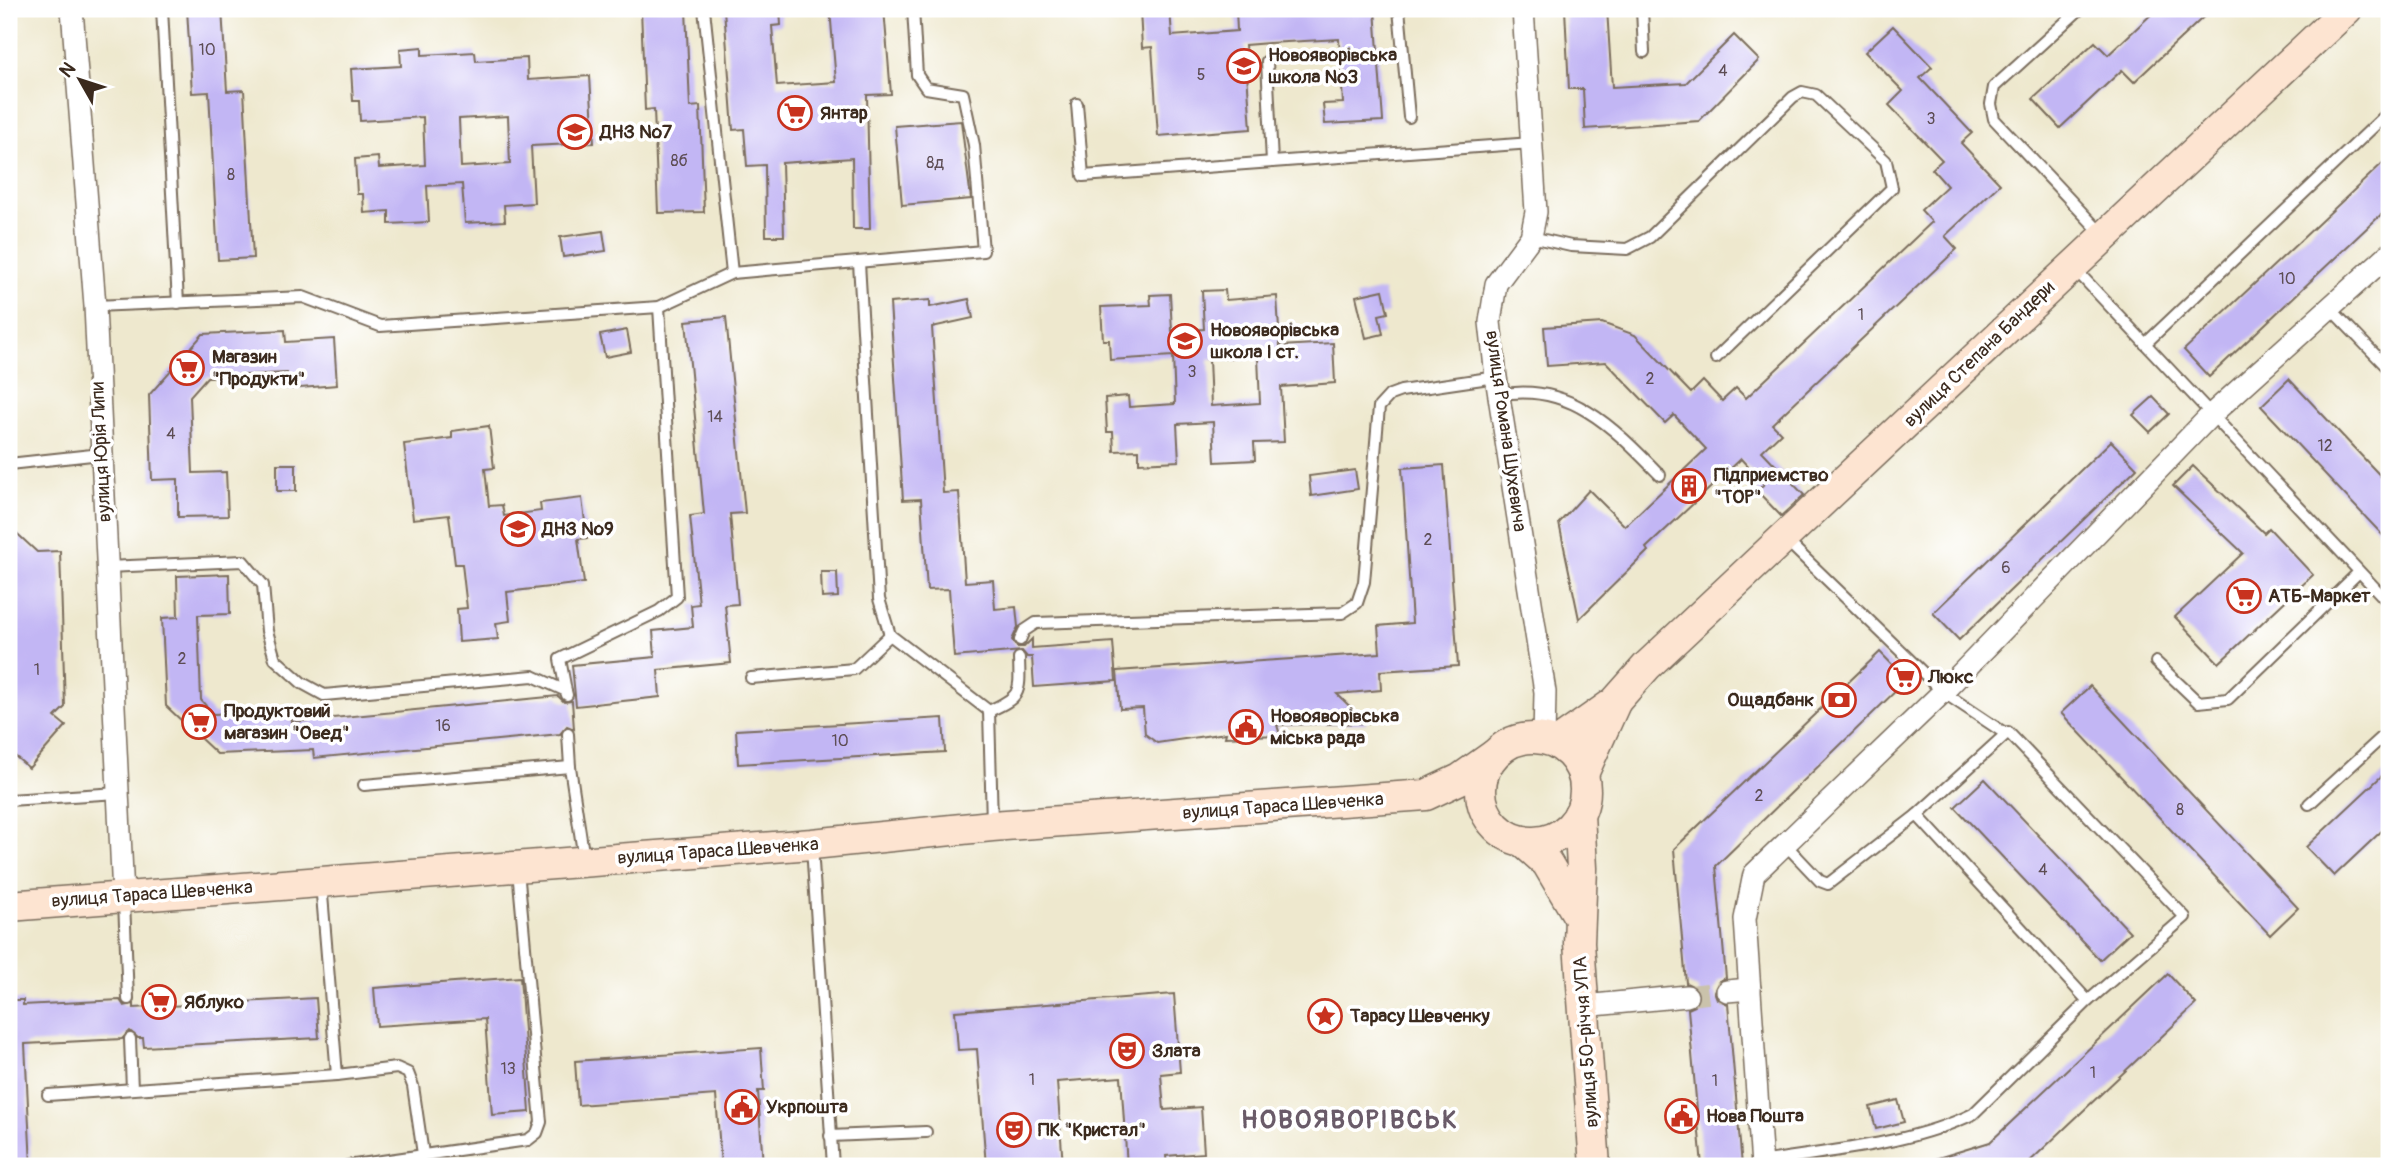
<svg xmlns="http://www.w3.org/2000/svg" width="2398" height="1175" font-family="Pangolin,sans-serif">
	<rect width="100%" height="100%" fill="#fff"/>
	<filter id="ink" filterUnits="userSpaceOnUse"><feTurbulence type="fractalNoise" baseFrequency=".0143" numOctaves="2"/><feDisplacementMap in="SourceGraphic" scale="14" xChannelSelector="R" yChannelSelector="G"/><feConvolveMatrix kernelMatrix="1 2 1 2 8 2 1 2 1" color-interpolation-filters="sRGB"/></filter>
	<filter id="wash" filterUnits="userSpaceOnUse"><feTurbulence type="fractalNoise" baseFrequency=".00686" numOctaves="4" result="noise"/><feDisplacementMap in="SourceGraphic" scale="28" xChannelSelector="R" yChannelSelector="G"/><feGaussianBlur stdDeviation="1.57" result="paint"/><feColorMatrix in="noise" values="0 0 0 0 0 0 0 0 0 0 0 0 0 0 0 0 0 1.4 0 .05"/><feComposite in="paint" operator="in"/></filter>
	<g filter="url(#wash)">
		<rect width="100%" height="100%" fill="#eee8ce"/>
		<g id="blocks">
			<g fill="#c2b6f4" fill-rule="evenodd">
				<path d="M187,9H222L227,91L244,90L253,258L218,260L209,92L192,93Z"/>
				<path d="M641,9H686L690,107L700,106L704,212L658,213L654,109L645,110Z"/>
				<path d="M724,9H780L781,25L772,26L777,86L836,82L830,9H884L891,94L867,95L870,229H853L852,158L782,163L784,236H766L765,165L747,166L744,129L733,130Z"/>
				<path d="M1140,9H1170L1172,36L1237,31L1236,9H1375L1383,121L1325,124L1323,104L1343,103L1339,39L1269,43L1245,45L1251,129L1158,136L1152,47L1142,48Z"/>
				<path d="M1565,9H1607L1612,87L1686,83L1734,35L1759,60L1699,121L1585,129L1583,89H1569Z"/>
				<path d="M2157,9H2212L2134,82L2122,70L2060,128L2033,99L2095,42L2108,55Z"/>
				<path d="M1893,26L1932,67L1920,78L1972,133L1961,143L2000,184L1945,236L1957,249L1772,424L1781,433L1762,451L1804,495L1781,516L1757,491L1764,484L1741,459L1646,548L1648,551L1579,619L1559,523L1589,490L1625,526L1706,449L1674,415L1665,423L1606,362L1547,366L1544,327L1602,323L1635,335L1691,393L1703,381L1722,401L1736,388L1746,398L1932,222L1921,210L1947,186L1932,169L1942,160L1889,105L1903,91L1865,52Z"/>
				<path d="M422,47V55L475,52L476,61L527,58L528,80L590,76L594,143L531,146L534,203L504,205L505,221L465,223L462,184L427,186L429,222L389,224V211L364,213L363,194H357L355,159L378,157L379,168L425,165L423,117L360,121L359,101H353L351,69L401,66L400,49ZM508,116L510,164L461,167L459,119Z"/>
				<path d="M961,121L971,199L902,205L895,126Z"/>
				<path d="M2389,157V207L2209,377L2184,350Z"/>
				<path d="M603,231L606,251L563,257L560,237Z"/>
				<path d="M1225,290L1226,300L1277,296L1280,346L1333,343L1335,383L1281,387L1284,442L1254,443L1255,460L1215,462L1213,422L1177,424L1179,461L1139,463V450L1114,451L1113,432H1107L1105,398L1128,396L1129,407L1175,404L1173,356L1110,360L1109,340H1103L1101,307L1151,305L1150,295L1170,294L1172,331L1204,329L1202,291ZM1258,357L1260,403L1211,406L1209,359Z"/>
				<path d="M1383,290L1388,313L1379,315L1383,334L1366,338L1356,296Z"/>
				<path d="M969,299L973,318L932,327L943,493L959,492L965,582L993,580L995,609L1016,607L1018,627L1012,640L1017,647H1024L1032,639V648L1113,642L1116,681L1034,687L1032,657H1027L1022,651L954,657L949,589L927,590L921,499L903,500L890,303L930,300V307Z"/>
				<path d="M726,317L745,513L730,514L738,604L725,605L731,663L658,670L660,697L576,706L572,665L655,657L653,631L693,627L691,605L699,604L690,516L704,514L686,321Z"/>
				<path d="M285,330L286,342L334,339L337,385L288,389L287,373L207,377L190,396L193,473L226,472L228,516L178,517V479L152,480L149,395L203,334Z"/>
				<path d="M627,330L631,352L605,357L600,335Z"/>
				<path d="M2289,379L2389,485V542L2261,406Z"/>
				<path d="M2153,397L2169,414L2150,432L2133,415Z"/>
				<path d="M489,426L494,468L485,469L489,506L502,505L504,516L541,511L540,503L582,498L587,538L578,539L584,583L507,592L510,621L496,623L498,639L459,642L457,609L467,608L462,564H455L449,515L413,519L404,444L452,438V431Z"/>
				<path d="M2111,441L2137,468L1959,640L1933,613Z"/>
				<rect x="277" y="464" width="19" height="27"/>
				<path d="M1444,465L1458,666L1380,671L1381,690L1337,694L1367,723L1277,725L1280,735L1225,737L1226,733L1157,743L1145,734L1143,708L1120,709L1117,671L1380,653L1378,626L1412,623L1402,468Z"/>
				<path d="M2193,466L2264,533L2269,528L2313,575L2219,663L2175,617L2243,553L2173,486Z"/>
				<path d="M1355,470L1358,489L1311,496L1309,476Z"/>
				<path d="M9,526L37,552L60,551L65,707L55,717L66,726L29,768L9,751Z"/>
				<path d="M821,572H837L838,597L822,598Z"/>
				<path d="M229,574L230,614L198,615L201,700L213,714L291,711L292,722L558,696L564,702L572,701L574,729L567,726L560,734L314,758L313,750L217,754L166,706L162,618L178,617L177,576Z"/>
				<path d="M1880,652L1907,680L1716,866L1726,978L1719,981L1714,991L1717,999L1728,1004L1742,1166H1702L1688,1009L1695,1006L1700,995L1697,988L1686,983L1674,849Z"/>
				<path d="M2090,686L2298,908L2270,935L2061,713Z"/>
				<path d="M943,718L945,752L738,764L736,730Z"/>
				<path d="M2389,769V824L2334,876L2306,847Z"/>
				<path d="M1985,779L2130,932L2100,960L1955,807Z"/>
				<path d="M2168,974L2196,1004L2025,1166H1926L1925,1162L1990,1142Z"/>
				<path d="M520,977L530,1112L492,1115L485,1019L377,1026L374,988Z"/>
				<path d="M1174,994L1180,1072L1161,1074L1164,1110L1201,1107L1204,1153L1166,1156L1167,1166H1127L1121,1077L1057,1082L1063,1166H986L977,1049L958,1050L955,1011Z"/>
				<path d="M316,998L319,1038L144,1047L143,1038H138L130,1031L122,1039L25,1044L31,1166H9V1000H23V1005L120,1000L124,1006L134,1004V1008Z"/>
				<path d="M761,1048L764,1091H758L763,1166H721L716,1095L578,1105L575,1061Z"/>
				<path d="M1898,1100L1904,1122L1876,1129L1870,1107Z"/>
			</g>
		</g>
	</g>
	<g filter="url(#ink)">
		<use href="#blocks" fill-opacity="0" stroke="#7a6c5c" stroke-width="2"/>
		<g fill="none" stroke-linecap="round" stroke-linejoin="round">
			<path stroke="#cac2ab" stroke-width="21" stroke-dasharray="21 10" stroke-linecap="butt" d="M1687,996L1727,991"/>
			<g stroke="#7a6c5c" stroke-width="14">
				<g id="lane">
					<path d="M162,9L178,303"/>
					<path d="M704,9L732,273"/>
					<path d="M1399,9L1409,117"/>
					<path d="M1642,9L1644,52"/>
					<path d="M2080,9L1994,87L1991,104L1994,119L2104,236"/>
					<path d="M1267,61L1272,162"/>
					<path d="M1077,104L1083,176L1532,143"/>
					<path d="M1531,237L1571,246L1627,249L1650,237L1793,97L1802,92L1816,95L1886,161L1892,188L1716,358"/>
					<path d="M859,263L879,599L890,635L989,711L992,823"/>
					<path d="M2074,268L2389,603"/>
					<path d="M95,306L303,297L380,326L659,307L732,273L983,251L974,145L963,94L926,88L917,75L913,9"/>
					<path d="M2330,308L2389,369"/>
					<path d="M2145,344L2389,112"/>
					<path d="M1499,395C1570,381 1615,429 1660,475"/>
					<path d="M9,464L101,454"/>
					<path d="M1785,539L1943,692L2006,734L1917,815"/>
					<path d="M107,567L243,561L263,585L267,631L275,659L302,683L324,695L533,676L566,691L567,695"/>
					<path d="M1020,640L1024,631L1036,623L1342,613L1357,603L1364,582L1379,407L1390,395L1401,391L1496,377"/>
					<path d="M2156,662L2198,702L2228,699L2359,572"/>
					<path d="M751,678L854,669L890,635"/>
					<path d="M566,691L560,659L659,611L677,597L659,307"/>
					<path d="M989,711C1022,696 1020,693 1019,658"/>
					<path d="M568,734L570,767L584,859"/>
					<path d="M2006,734L2008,732L2185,917L2088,1001"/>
					<path d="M364,785L570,767"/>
					<path d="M9,800L118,793"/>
					<path d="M2309,804L2389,731"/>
					<path d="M812,847L833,1166"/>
					<path d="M321,883L337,1075"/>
					<path d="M124,901L128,999"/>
					<path d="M130,1039L132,1089"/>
					<path d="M48,1095L337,1075L397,1068L408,1073L413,1086L423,1154"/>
					<path d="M830,1136L926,1132"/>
					<path d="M1762,1162C1831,1150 1909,1145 1973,1114L2088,1001L1917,815L1828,884L1820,881L1784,843"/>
					<path d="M347,1166L528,1140L537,1133L541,1122L518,870"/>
				</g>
			</g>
			<g stroke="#7a6c5c" stroke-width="24">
				<g id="street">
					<path d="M72,9L95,306L123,896"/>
					<path d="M1523,9L1536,212L1531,237L1496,284L1490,322L1496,377L1545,692L1544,739"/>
					<path d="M1727,991L1750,989"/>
					<path d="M1584,1006L1687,996"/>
					<path d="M1762,1166L1745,919L1754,874L1943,692L2212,414L2389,254"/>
				</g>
			</g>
			<g stroke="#7a6c5c" stroke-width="33">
				<g id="secondary">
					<circle cx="1533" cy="790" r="52"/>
					<path d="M1557,743L1615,702L1647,666L2347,9"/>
					<path d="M1583,774L1615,703"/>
					<path d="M1579,814L1582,868L1579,943L1595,1166"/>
					<path d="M1522,841L1547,863L1579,917"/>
					<path d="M9,906L812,844L992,826L1426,795L1460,779L1494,755"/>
				</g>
			</g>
			<use href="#lane" stroke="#fff" stroke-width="10"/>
			<use href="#street" stroke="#fff" stroke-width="21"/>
			<use href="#secondary" stroke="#fde4d1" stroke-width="30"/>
		</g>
	</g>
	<defs>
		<g id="school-ring" transform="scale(1.75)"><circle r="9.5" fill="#fff" stroke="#c8321e" stroke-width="1.5"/><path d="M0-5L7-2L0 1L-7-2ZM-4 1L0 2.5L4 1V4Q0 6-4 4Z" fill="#c8321e"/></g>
		<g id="supermarket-ring" transform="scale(1.75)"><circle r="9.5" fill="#fff" stroke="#c8321e" stroke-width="1.5"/><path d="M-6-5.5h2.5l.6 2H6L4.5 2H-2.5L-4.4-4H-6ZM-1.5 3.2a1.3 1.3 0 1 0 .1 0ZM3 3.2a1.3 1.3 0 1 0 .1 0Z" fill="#c8321e"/></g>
		<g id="building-ring" transform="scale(1.75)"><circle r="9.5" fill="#fff" stroke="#c8321e" stroke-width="1.5"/><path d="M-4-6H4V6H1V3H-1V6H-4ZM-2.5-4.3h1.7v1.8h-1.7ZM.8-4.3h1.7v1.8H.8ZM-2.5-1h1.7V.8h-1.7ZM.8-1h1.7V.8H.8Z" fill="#c8321e"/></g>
		<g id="bank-ring" transform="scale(1.75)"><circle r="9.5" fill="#fff" stroke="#c8321e" stroke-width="1.5"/><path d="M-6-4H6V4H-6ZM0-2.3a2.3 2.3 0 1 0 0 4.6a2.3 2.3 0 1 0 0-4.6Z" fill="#c8321e"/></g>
		<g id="civic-ring" transform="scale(1.75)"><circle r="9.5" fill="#fff" stroke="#c8321e" stroke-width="1.5"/><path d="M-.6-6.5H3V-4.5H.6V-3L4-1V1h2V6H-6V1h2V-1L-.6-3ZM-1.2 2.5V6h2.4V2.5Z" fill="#c8321e"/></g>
		<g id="sight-ring" transform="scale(1.75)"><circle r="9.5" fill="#fff" stroke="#c8321e" stroke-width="1.5"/><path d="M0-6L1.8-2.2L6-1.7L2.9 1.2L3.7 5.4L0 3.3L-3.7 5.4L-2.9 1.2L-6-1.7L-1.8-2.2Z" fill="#c8321e"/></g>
		<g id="theatre-ring" transform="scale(1.75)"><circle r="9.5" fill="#fff" stroke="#c8321e" stroke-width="1.5"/><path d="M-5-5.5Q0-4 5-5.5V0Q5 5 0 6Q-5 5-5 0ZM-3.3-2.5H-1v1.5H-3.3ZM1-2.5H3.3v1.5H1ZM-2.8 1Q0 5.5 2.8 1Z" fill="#c8321e"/></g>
	</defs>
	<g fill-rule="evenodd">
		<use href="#school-ring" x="1244" y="66"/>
		<use href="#supermarket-ring" x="795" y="113"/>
		<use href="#school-ring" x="575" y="132"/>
		<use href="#school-ring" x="1185" y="341"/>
		<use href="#supermarket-ring" x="187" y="368"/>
		<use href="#building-ring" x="1689" y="486"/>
		<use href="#school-ring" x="518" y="529"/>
		<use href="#supermarket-ring" x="2244" y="596"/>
		<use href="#supermarket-ring" x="1904" y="677"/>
		<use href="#bank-ring" x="1839" y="700"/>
		<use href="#supermarket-ring" x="199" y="722"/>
		<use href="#civic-ring" x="1246" y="727"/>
		<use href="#supermarket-ring" x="159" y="1002"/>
		<use href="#sight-ring" x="1325" y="1016"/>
		<use href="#theatre-ring" x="1127" y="1051"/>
		<use href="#civic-ring" x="742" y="1107"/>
		<use href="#civic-ring" x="1682" y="1116"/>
		<use href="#theatre-ring" x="1014" y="1130"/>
	</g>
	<g text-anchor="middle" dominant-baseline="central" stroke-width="7" stroke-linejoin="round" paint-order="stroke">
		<g font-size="16" fill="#5d4d54">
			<text x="207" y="50">10</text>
			<text x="1723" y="71">4</text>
			<text x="1201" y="75">5</text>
			<text x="1931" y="119">3</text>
			<text x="679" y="161">8б</text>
			<text x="935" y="163">8д</text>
			<text x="231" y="175">8</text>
			<text x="2287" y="279">10</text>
			<text x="1861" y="315">1</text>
			<text x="1192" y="372">3</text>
			<text x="1650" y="379">2</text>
			<text x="715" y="417">14</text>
			<text x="171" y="434">4</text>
			<text x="2325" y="446">12</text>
			<text x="1428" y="540">2</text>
			<text x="2006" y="568">6</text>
			<text x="182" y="659">2</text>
			<text x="37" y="670">1</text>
			<text x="443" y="726">16</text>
			<text x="840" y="741">10</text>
			<text x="1759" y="796">2</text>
			<text x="2180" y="810">8</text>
			<text x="2043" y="870">4</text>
			<text x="508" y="1069">13</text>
			<text x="2093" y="1073">1</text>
			<text x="1032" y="1080">1</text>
			<text x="1715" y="1081">1</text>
		</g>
		<g font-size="19" font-weight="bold" fill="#3b2a1e" stroke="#fff" text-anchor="start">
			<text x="1268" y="55">Новояворівська<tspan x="1268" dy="22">школа №3</tspan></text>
			<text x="820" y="113">Янтар</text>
			<text x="600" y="132">ДНЗ №7</text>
			<text x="1210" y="330">Новояворівська<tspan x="1210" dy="22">школа І ст.</tspan></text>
			<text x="212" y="357">Магазин<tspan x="212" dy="22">"Продукти"</tspan></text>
			<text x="1714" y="475">Підприємство<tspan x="1714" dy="22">"ТОР"</tspan></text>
			<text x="542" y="529">ДНЗ №9</text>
			<text x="2268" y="596">АТБ-Маркет</text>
			<text x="1928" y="677">Люкс</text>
			<text x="1814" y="700" text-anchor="end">Ощадбанк</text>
			<text x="224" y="711">Продуктовий<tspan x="224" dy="22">магазин "Овед"</tspan></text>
			<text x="1270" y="716">Новояворівська<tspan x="1270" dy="22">міська рада</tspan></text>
			<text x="184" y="1002">Яблуко</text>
			<text x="1350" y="1016">Тарасу Шевченку</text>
			<text x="1152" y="1051">Злата</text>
			<text x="766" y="1107">Укрпошта</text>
			<text x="1706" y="1116">Нова Пошта</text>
			<text x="1038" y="1130">ПК "Кристал"</text>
		</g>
		<g font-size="19" fill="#3b2a1e" stroke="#fff">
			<text transform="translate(1979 354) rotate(-44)">вулиця Степана Бандери</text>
			<text transform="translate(1506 431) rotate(82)">вулиця Романа Шухевича</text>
			<text transform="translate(101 452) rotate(-93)">вулиця Юрія Липи</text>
			<text transform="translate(1283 806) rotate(-4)">вулиця Тараса Шевченка</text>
			<text transform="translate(718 851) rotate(-4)">вулиця Тараса Шевченка</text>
			<text transform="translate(152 894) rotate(-4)">вулиця Тараса Шевченка</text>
			<text transform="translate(1586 1042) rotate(-94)">вулиця 50-річчя УПА</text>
		</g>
		<g font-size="26" font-weight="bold" letter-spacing="2" fill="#6a5b69" stroke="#fff">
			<text x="1350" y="1120">НОВОЯВОРІВСЬК</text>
		</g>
	</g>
	<rect width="2398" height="1175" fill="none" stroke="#fff" stroke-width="35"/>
	<g transform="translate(80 80) rotate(309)" stroke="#ffffff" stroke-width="5" paint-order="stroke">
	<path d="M0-5L12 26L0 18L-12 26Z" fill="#3b2a1e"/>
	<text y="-10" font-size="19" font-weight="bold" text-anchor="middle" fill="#3b2a1e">N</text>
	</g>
</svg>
